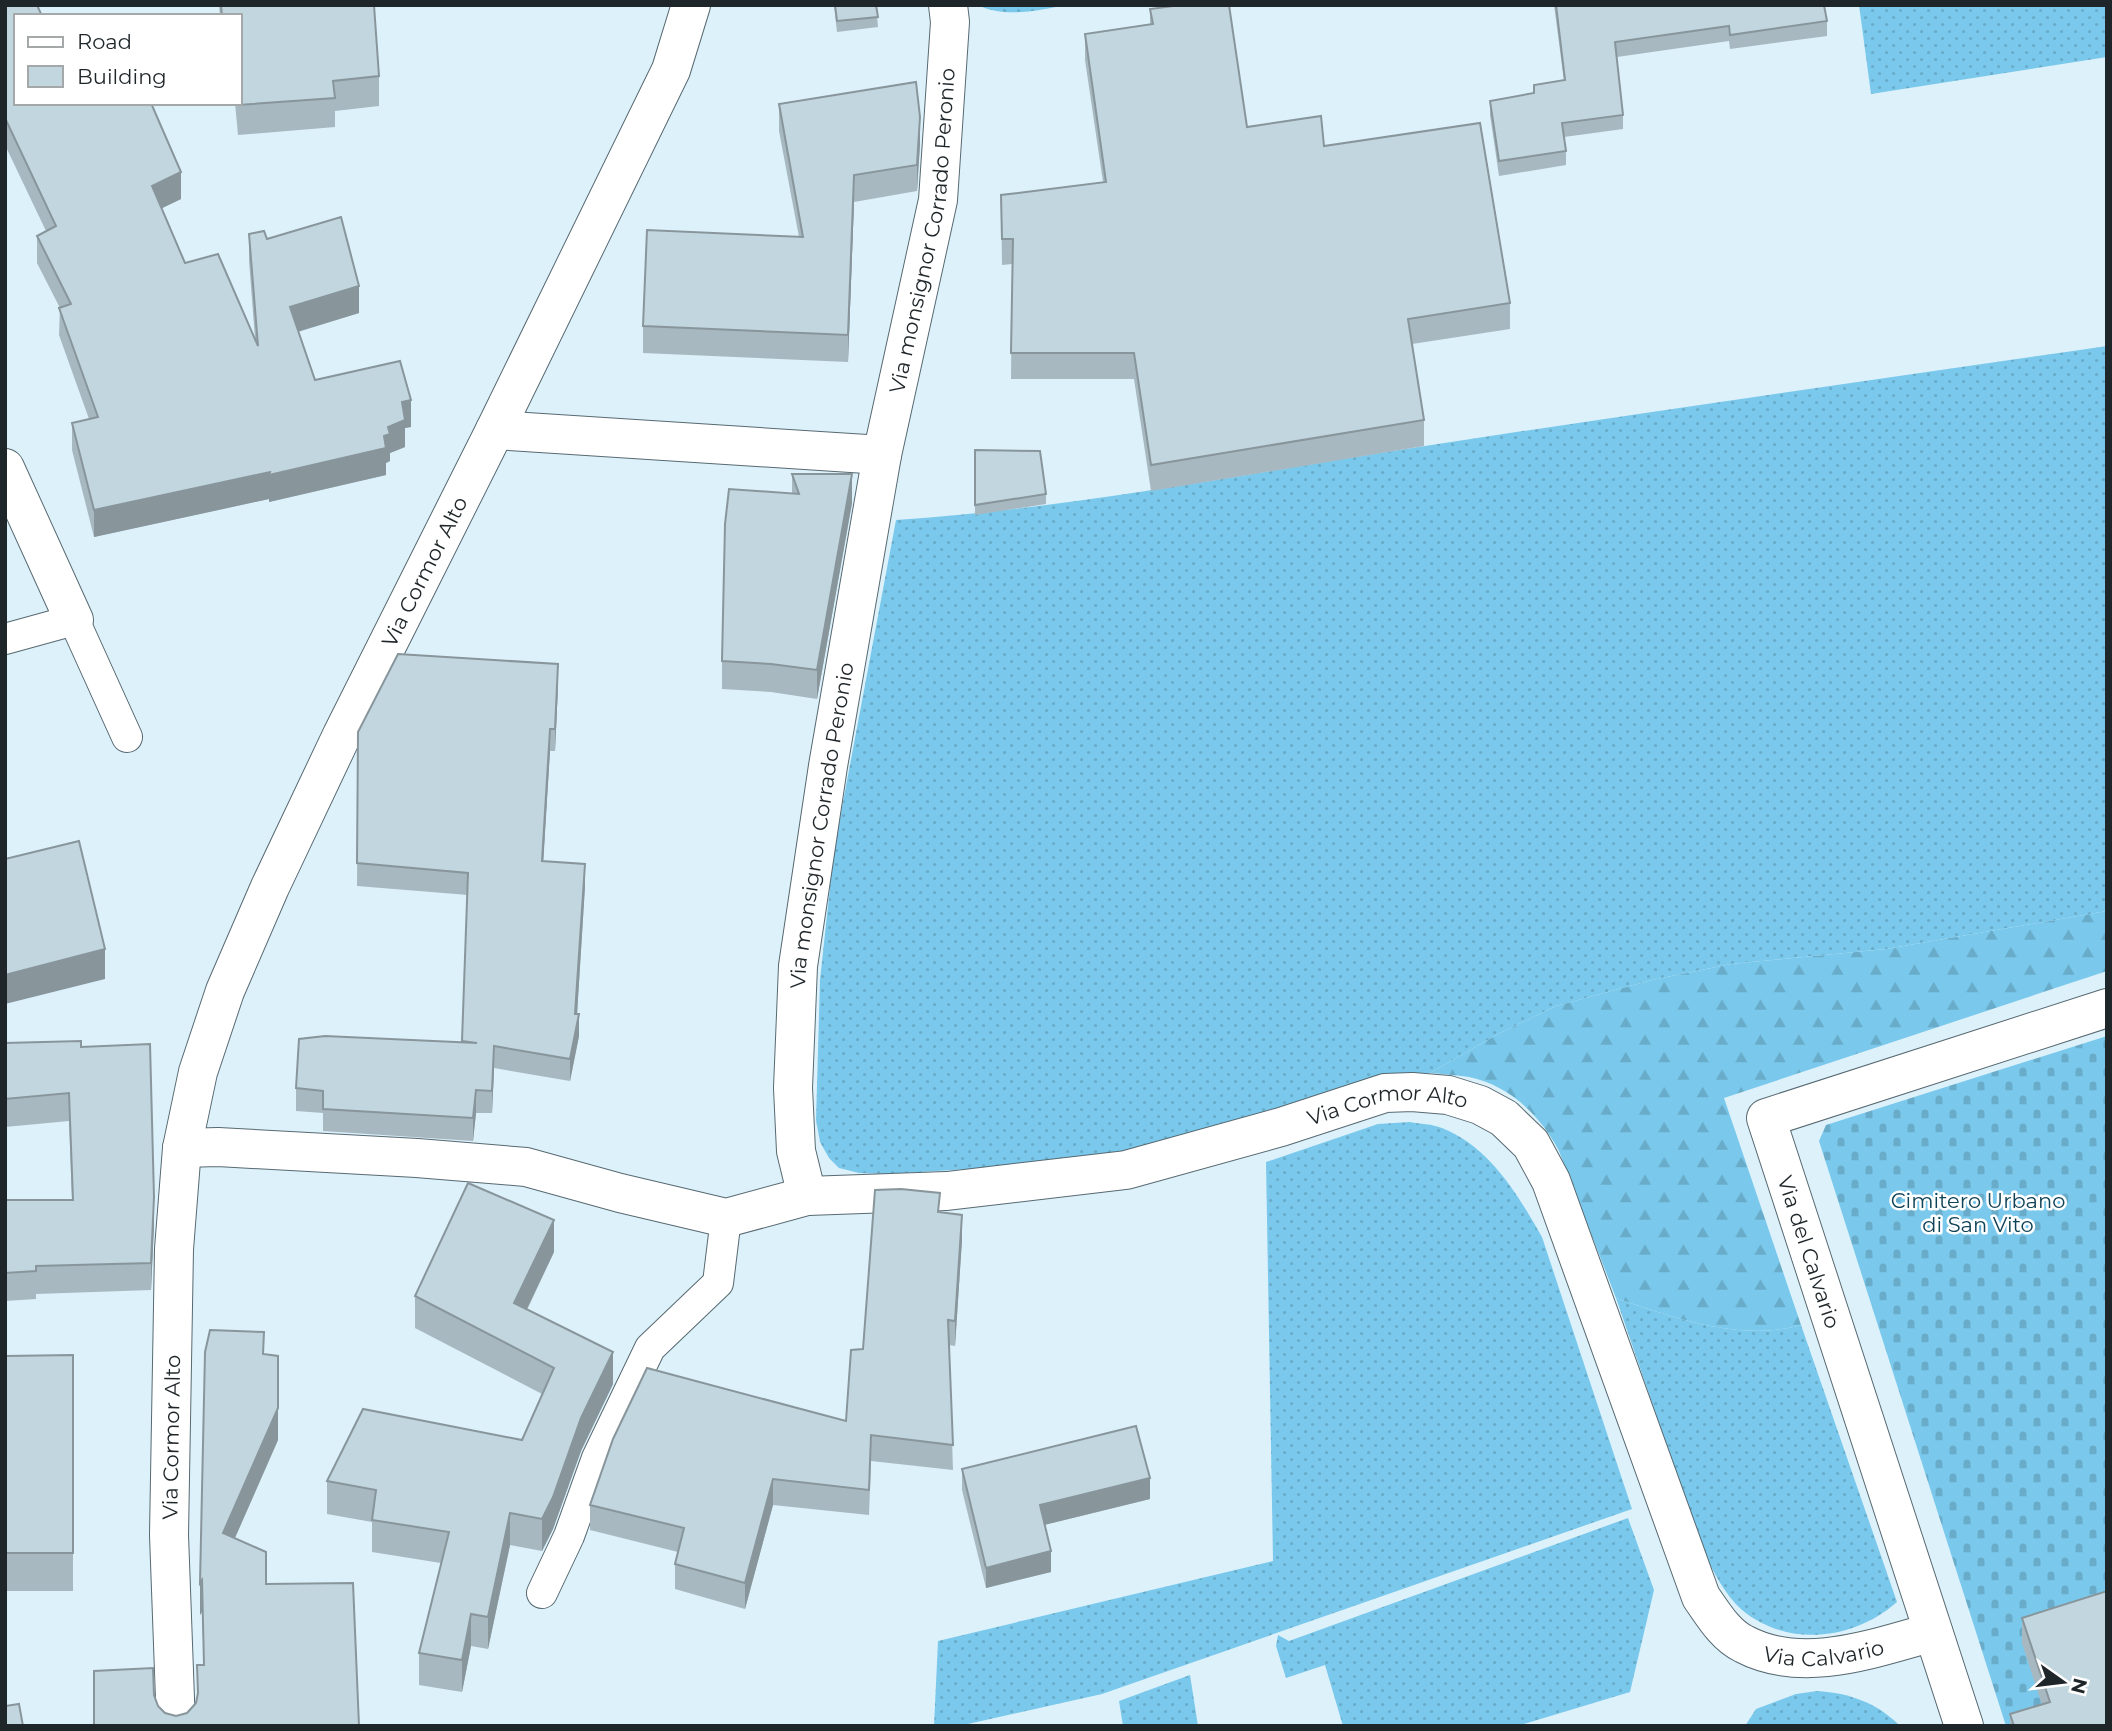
<svg xmlns="http://www.w3.org/2000/svg" width="2112" height="1731" font-family="Montserrat,sans-serif">
	<defs>
		<pattern id="grass-dots" width="8" height="8" patternUnits="userSpaceOnUse" patternTransform="scale(1.75)"><rect width="8" height="8" fill="#7ac9ec"/><path d="M2 2h.1M6 6h.1" fill="none" stroke="#69acca" stroke-width="1.8" stroke-linecap="round"/></pattern>
		<pattern id="forest-firs" width="22" height="20" patternUnits="userSpaceOnUse" patternTransform="scale(1.75)"><rect width="22" height="20" fill="#7ac9ec"/><path d="M5 1l3.5 6h-7zM16 11l3.5 6h-7z" fill="#69acca"/></pattern>
		<pattern id="cemetery-stones" width="16" height="16" patternUnits="userSpaceOnUse" patternTransform="scale(1.75)"><rect width="16" height="16" fill="#7ac9ec"/><path d="M2 7V4a2 2 0 0 1 4 0v3zM10 15v-3a2 2 0 0 1 4 0v3z" fill="#69acca"/></pattern>
	</defs>
	<rect width="100%" height="100%" fill="#ddf1fb"/>
	<g fill="url(#grass-dots)">
		<path d="M977,5H1066C1036,11 1006,18 977,5Z"/>
		<path d="M1859,5H2107V57L1871,94Z"/>
		<path d="M2107,346V911L1886,949L1731,964L1652,980L1556,1006L1500,1033L1430,1073L1413,1074L1125,1154L1035,1165L887,1174L859,1173L839,1168L829,1158L820,1142L816,1120L820,980L834,850L896,520C1074,508 1249,473 1425,446C1652,411 1880,379 2107,346Z"/>
		<path d="M1410,1122C1420,1124 1432,1124 1442,1128C1490,1147 1518,1195 1542,1237L1632,1509L1102,1694L959,1726H934L938,1641L1273,1561L1266,1162L1378,1124Z"/>
		<path d="M1616,1298C1674,1318 1740,1342 1801,1325L1897,1602C1854,1640 1788,1648 1742,1610C1724,1594 1714,1572 1703,1551Z"/>
		<path d="M1628,1518L1654,1590L1630,1692L1517,1726H1343L1325,1665L1286,1678L1276,1646L1278,1635L1289,1641Z"/>
		<path d="M1190,1675L1198,1726H1123L1119,1701Z"/>
		<path d="M1817,1691C1850,1693 1877,1703 1900,1726H1745L1756,1709L1796,1694Z"/>
	</g>
	<path fill="url(#forest-firs)" d="M2107,911V971L1724,1098L1801,1325C1740,1342 1674,1318 1616,1298L1559,1151C1541,1116 1509,1085 1469,1077C1456,1075 1443,1074 1430,1073L1500,1033L1556,1006L1652,980L1731,964L1886,949Z"/>
	<path fill="url(#cemetery-stones)" d="M2107,1036V1726H2006L1819,1141L1826,1125Z"/>
	<g fill="none" stroke-linecap="round" stroke-linejoin="round">
		<g stroke="#576971" stroke-width="32">
			<g id="service">
				<path d="M5,639L74,620L127,737"/>
				<path d="M542,1593L569,1536L597,1458L650,1348L718,1283L726,1218"/>
			</g>
		</g>
		<g stroke="#576971" stroke-width="40">
			<g id="minor">
				<path d="M495,430L882,455"/>
				<path d="M5,468L74,620"/>
				<path id="s1" d="M182,1148L218,1147L417,1158L526,1167L620,1193L726,1218L807,1196L947,1191L1126,1170L1281,1127L1385,1093L1412,1092L1448,1095L1480,1105L1504,1118L1531,1144L1551,1181L1701,1597C1713,1614 1725,1635 1744,1644C1803,1675 1874,1648 1933,1632"/>
				<path id="s2" d="M807,1196L796,1151L793,1088L798,966L828,766L882,455L938,200L950,22L948,5"/>
				<path id="s3" d="M176,1726L169,1535L174,1249L182,1148L198,1072L225,991L270,887L342,735L495,430L671,70L691,5"/>
				<path d="M1964,1726L1766,1118L2107,1008"/>
			</g>
		</g>
		<use href="#service" stroke="#fff" stroke-width="30"/>
		<use href="#minor" stroke="#fff" stroke-width="38"/>
	</g>
	<g fill="#a7b8c0">
		<path d="M5,5L16,103L181,199L162,208L185,263L255,339L249,261V234L267,239L359,313L298,332L315,380L411,427L405,428V447L390,453V461L386,463V475L269,502V499L94,537L72,450V423L89,419L59,335L60,308L37,263V236L46,231L5,145Z"/>
		<path d="M219,5H374L379,76V106L335,111V127L238,135L235,103H240V16H220Z"/>
		<path d="M834,5H876L878,27L837,32Z"/>
		<path d="M1554,5H1824L1827,21V36L1730,49L1729,41L1617,57L1623,115V129L1564,137L1566,151V165L1499,176L1490,115V101L1534,93V85L1564,81Z"/>
		<path d="M1150,9L1247,127L1324,146L1510,303V329L1412,344L1424,420V446L1151,491L1134,379H1011L1012,264L1002,265L1001,195L1103,182L1085,60V34L1150,24Z"/>
		<path d="M779,104L920,144L917,191L854,202L848,362L643,353V326L799,237L779,131Z"/>
		<path d="M975,450L1046,494V504L975,515Z"/>
		<path d="M792,474L852,503L817,699L771,692L722,689V661L792,493Z"/>
		<path d="M558,686L555,751H550L543,861L585,886L577,1014L579,1036L570,1081L494,1068L492,1113H476L473,1141L323,1131V1113L296,1111V1088L462,1043L468,895L357,886L358,732Z"/>
		<path d="M5,1043L81,1047L154,1224L151,1290L36,1294V1299L5,1301V1200H72L69,1121L5,1127Z"/>
		<path d="M940,1213L962,1240L955,1346L949,1345L953,1470L871,1461L869,1515L773,1505L745,1609L675,1589V1564L678,1552L590,1530V1505L846,1421L863,1349Z"/>
		<path d="M554,1252L527,1310L613,1384L581,1451L553,1529L542,1551L510,1545L488,1649L471,1646L462,1692L419,1685V1653L441,1563L372,1552V1522L327,1514V1481L522,1440L542,1394L415,1328V1296Z"/>
		<path d="M264,1354L278,1440L235,1538L266,1584L359,1726H94L154,1695L158,1706L165,1713L176,1716L187,1713L196,1703L197,1698V1665H204L202,1612L200,1615V1583Z"/>
		<path d="M73,1355V1591H5V1356Z"/>
		<path d="M962,1469L1150,1499L1044,1525L1051,1572L986,1588L962,1490Z"/>
		<path d="M2022,1618L2107,1726H2010V1714L2042,1705L2022,1643Z"/>
	</g>
	<g fill="#88969c">
		<path d="M920,117V144L917,191V165Z"/>
		<path d="M181,172V199L152,213V186Z"/>
		<path d="M854,175V202L848,362V335Z"/>
		<path d="M359,286V313L290,334V307Z"/>
		<path d="M411,400V427L405,428V447L390,453V461L386,463V475L269,502V499L94,537V510L384,436L388,427L402,402Z"/>
		<path d="M852,474V503L817,699V670Z"/>
		<path d="M558,664V686L555,751V729Z"/>
		<path d="M550,729V751L542,883V861Z"/>
		<path d="M585,864V886L576,1031L579,1014V1036L570,1081V1059L575,1014Z"/>
		<path d="M105,949V979L5,1004V975Z"/>
		<path d="M494,1046V1068L492,1113V1091Z"/>
		<path d="M476,1090V1113L473,1141V1118Z"/>
		<path d="M154,1197V1224L151,1290V1263Z"/>
		<path d="M962,1215V1240L955,1346V1321Z"/>
		<path d="M554,1220V1252L514,1336V1303Z"/>
		<path d="M613,1352V1384L581,1451L553,1529L542,1551V1519L581,1418Z"/>
		<path d="M278,1408V1440L223,1565V1533Z"/>
		<path d="M1150,1478V1499L1040,1526V1505Z"/>
		<path d="M773,1479V1505L745,1609V1583Z"/>
		<path d="M510,1513V1545L488,1649V1617Z"/>
		<path d="M1051,1551V1572L986,1588V1568Z"/>
		<path d="M202,1580V1612L200,1615V1583Z"/>
		<path d="M471,1614V1646L462,1692V1660Z"/>
	</g>
	<g fill="#c2d6df" stroke="#88969c" stroke-width="2">
		<path d="M5,5H37L42,16H16V103H151L181,172L152,186L185,263L218,254L258,346L249,234L264,231L267,239L341,217L359,286L290,307L315,380L400,361L411,400L402,402L405,420L388,427L390,434L384,436L386,448L269,475L270,472L94,510L72,423L98,417L59,308L71,304L37,236L56,226L5,118Z"/>
		<path d="M221,5H374L379,76L333,81L335,98L238,105V103H240V16H222Z"/>
		<path d="M835,5H876L878,17L837,21Z"/>
		<path d="M1181,5H1229L1247,127L1321,116L1324,146L1480,123L1510,303L1408,319L1424,420L1151,465L1134,353H1011L1013,239H1002L1001,195L1106,182L1085,34L1153,24L1150,9Z"/>
		<path d="M1556,5H1824L1827,21L1730,35L1729,26L1615,42L1623,115L1562,123L1566,151L1499,161L1490,101L1534,93V85L1565,80Z"/>
		<path d="M916,82L920,117L917,165L854,175L848,335L643,326L647,230L803,237L779,104Z"/>
		<path d="M975,450L1040,451L1046,494L975,505Z"/>
		<path d="M792,474H852L817,670L771,664L722,661L725,524L729,489L799,494Z"/>
		<path d="M398,654L558,664L555,729H550L542,861L585,864L575,1014H579L570,1059L494,1046L492,1091L476,1090L473,1118L323,1109V1091L296,1088L299,1039L325,1036L477,1043L462,1041L468,873L357,863L358,732Z"/>
		<path d="M79,841L105,949L5,975V859Z"/>
		<path d="M81,1041V1047L150,1044L154,1197L151,1263L36,1266V1271L5,1273V1200H73L69,1093L5,1099V1043Z"/>
		<path d="M468,1183L554,1220L514,1303L613,1352L581,1418L553,1497L542,1519L510,1513L488,1617L471,1614L462,1660L419,1653L449,1532L372,1520L376,1490L327,1481L363,1409L522,1440L554,1368L415,1296Z"/>
		<path d="M901,1189L940,1193L938,1212L962,1215L955,1321L948,1320L953,1445L871,1435L869,1490L773,1479L745,1583L675,1564L684,1528L590,1505L613,1439L647,1368L846,1421L851,1350L863,1349L875,1190Z"/>
		<path d="M210,1330L264,1332L263,1354L278,1356V1408L223,1533L266,1552V1584L353,1583L359,1726H94V1671L153,1668L154,1695L158,1706L165,1713L176,1716L187,1713L196,1703L198,1693L197,1665H204L202,1580L200,1583L205,1352Z"/>
		<path d="M73,1355V1553H5V1356Z"/>
		<path d="M1136,1426L1150,1478L1040,1505L1051,1551L986,1568L962,1469Z"/>
		<path d="M2107,1591V1726H2014L2010,1714L2050,1702L2022,1618Z"/>
		<path d="M19,1704L23,1726H5V1706Z"/>
	</g>
	<g text-anchor="middle" dominant-baseline="central" stroke-width="5" stroke-linejoin="round" paint-order="stroke">
		<g font-size="21" fill="#1f2629" stroke="#fff">
			<text stroke="none"><textPath href="#s2" startOffset="978">Via monsignor Corrado Peronio</textPath></text>
			<text stroke="none"><textPath href="#s3" startOffset="1206">Via Cormor Alto</textPath></text>
			<text stroke="none"><textPath href="#s2" startOffset="374">Via monsignor Corrado Peronio</textPath></text>
			<text stroke="none"><textPath href="#s1" startOffset="1227">Via Cormor Alto</textPath></text>
			<text transform="translate(1809 1252) rotate(72)">Via del Calvario</text>
			<text stroke="none"><textPath href="#s3" startOffset="289">Via Cormor Alto</textPath></text>
			<text stroke="none"><textPath href="#s1" startOffset="2018">Via Calvario</textPath></text>
		</g>
		<g font-size="21" fill="#0f4357" stroke="#fff">
			<text x="1978" y="1200">Cimitero Urbano<tspan x="1978" dy="24">di San Vito</tspan></text>
		</g>
	</g>
	<rect width="2112" height="1731" fill="none" stroke="#1f2629" stroke-width="14"/>
	<rect x="14" y="14" width="228" height="91" fill="#ffffff" stroke="#a5a8a9" stroke-width="2"/>
	<rect x="28" y="37" width="35" height="10" fill="#ffffff" stroke="#a5a8a9" stroke-width="2"/>
	<text x="77" y="49" font-size="21" fill="#1f2629">Road</text>
	<rect x="28" y="66" width="35" height="21" fill="#c2d6df" stroke="#a5a8a9" stroke-width="2"/>
	<text x="77" y="84" font-size="21" fill="#1f2629">Building</text>
	<g transform="translate(2063 1682) rotate(104)" stroke="#ffffff" stroke-width="5" paint-order="stroke">
	<path d="M0-5L12 26L0 18L-12 26Z" fill="#1f2629"/>
	<text y="-10" font-size="19" font-weight="bold" text-anchor="middle" fill="#1f2629">N</text>
	</g>
</svg>
